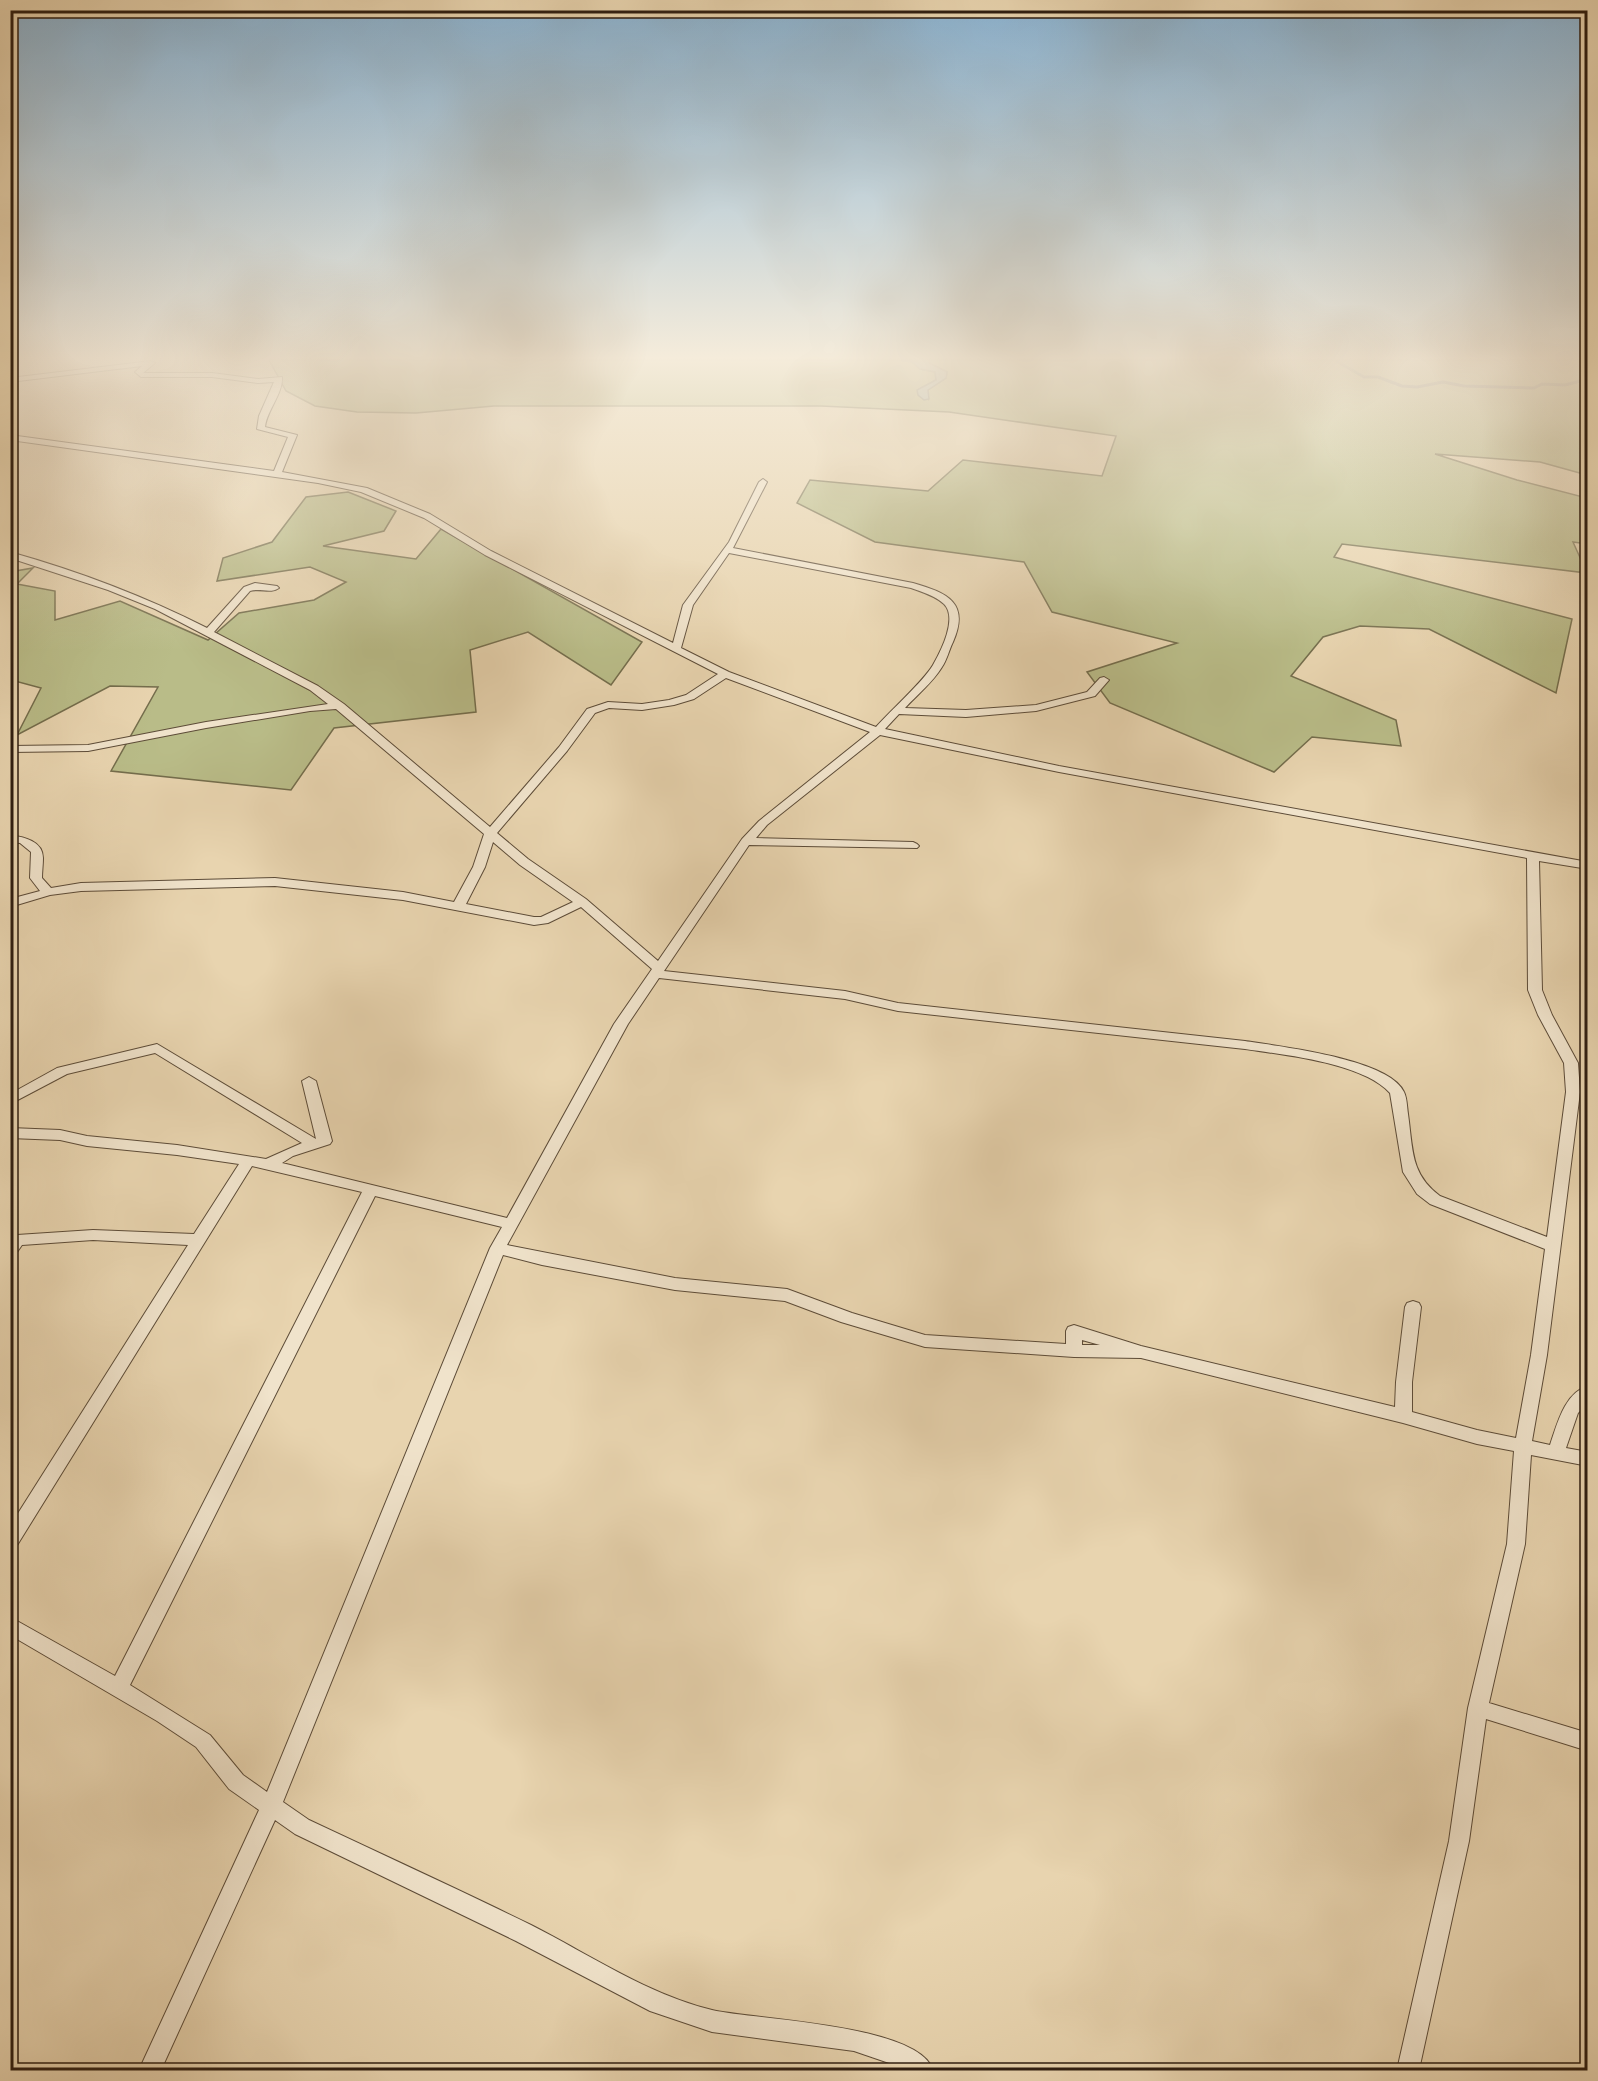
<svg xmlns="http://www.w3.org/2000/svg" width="1598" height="2081" font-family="'EB Garamond',serif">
	<rect width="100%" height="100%" fill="#e8d4af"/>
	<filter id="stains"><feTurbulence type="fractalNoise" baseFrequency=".00333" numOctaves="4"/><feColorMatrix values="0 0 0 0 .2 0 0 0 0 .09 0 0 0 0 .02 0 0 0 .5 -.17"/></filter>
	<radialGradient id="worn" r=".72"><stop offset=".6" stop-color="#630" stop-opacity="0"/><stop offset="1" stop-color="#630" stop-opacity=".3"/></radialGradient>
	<g fill="#b9bc88" stroke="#746d4c" stroke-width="1.5">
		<path d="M269,360H910L920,369L935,372L936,380L918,390L928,399V390L946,378L947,372L929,363L928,360H1587V475L1540,462L1435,454L1517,480L1587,498V544L1573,542L1587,573L1342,544L1334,557L1572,619L1556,693L1429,629L1360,626L1323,637L1291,676L1396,720L1401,746L1312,737L1274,772L1110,703L1087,672L1177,643L1052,612L1024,562L875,542L797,503L810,480L928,491L963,460L1102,476L1116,436L949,412L821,406H494L416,413L357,412L315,406L286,391Z"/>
		<path d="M348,492L396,511L384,531L323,546L416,559L441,529L642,642L611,685L528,632L470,650L476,712L334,728L291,790L111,771L158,687L110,686L17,735L41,688L11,680L10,572L33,568L17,584L55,591V620L120,601L208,640L239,613L314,600L346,582L310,567L217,581L223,558L272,542L306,497Z"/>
	</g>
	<path fill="#9eb5b7" stroke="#727975" stroke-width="1.5" d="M910,360H928L929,363L947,372L946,378L928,390L929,399L924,400L918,395L917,390L936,380L935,372L920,369Z"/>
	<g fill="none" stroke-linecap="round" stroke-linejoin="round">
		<path stroke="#727975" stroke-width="3" d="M1343,360L1338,362L1364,377H1378L1402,386L1417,387L1443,382L1464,386L1534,388L1542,384L1565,385L1588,379"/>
		<g stroke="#5d4c38" stroke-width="2">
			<path id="street" d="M151,361L155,363L143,373H212L258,379L282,377C283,394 267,410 265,427L297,435L282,472L367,488L430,514L491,551L673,643L683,605L729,542L759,482L763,479L767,482L733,548L913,583C948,593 970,603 953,642C949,650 947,660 942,667C933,682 917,695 905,708L966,710L1036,705L1087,692L1100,678L1104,677L1109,680L1095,696L1036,711L966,717L899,714L885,729L1059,766L1588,862V869L1539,861L1542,990L1552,1015L1578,1063L1580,1092L1547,1355L1532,1441L1550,1445C1557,1425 1564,1393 1588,1386V1403L1578,1413L1566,1448L1588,1452V1466L1531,1455L1525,1544L1489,1703L1588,1733V1751L1486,1719L1469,1841L1419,2070H1397L1449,1841L1468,1708L1507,1544L1514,1451L1477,1444L1403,1423L1141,1358L1074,1357L925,1347L841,1322L785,1301L675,1290L542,1265L503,1255L283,1802L309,1820C383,1855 458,1889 531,1925C590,1955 647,1994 712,2010C755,2020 918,2024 933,2070H902L892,2064L854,2051L712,2032L650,2011L516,1941L295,1834L275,1820L161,2070H139L259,1810L229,1789L196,1747L157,1721L10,1635V1617L115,1676L362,1192L252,1166L16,1547L10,1549V1526L188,1245L93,1240L22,1245L15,1255L10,1256V1238L17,1235L93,1230L194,1234L239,1164L177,1155L87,1146L60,1140L10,1138V1128L60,1130L87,1136L177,1145L266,1159L302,1143L155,1053L67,1074L10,1104V1094L57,1068L157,1044L316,1139L302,1081L309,1077L316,1081L332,1141L330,1144L293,1156L282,1163L507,1218L614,1024L652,969L581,907L548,923L534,925L403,900L275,886L81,891L50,895L10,907V899L40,891L30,878L31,852L20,843L10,842V835C24,837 43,841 43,858C43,865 42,871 42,878L51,888L81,883L275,878L403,892L454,902L473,867L484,834L336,709L310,711L206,728L88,751L10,752V746L88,745L206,722L328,704L310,690L155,609L108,590L10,558V552C78,571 144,596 207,628L244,587L255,583L277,586L279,588C271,594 260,588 250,591L214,632L318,686L344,704L490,827L559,747L587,709L608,702L642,704L669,700L686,695L718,674L485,555L424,518L361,492L318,483L10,440V435L274,471L288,437L257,429L259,416L274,382L258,383L212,377H141L135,372L142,366L10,382V378ZM729,553L911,588C922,592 936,596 944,604C958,618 941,651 933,665C923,682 891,710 876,727L729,672L681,648L693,605ZM726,678L870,732L759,821L742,839L658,961L586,899L528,859L497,833L567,751L595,713L609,708L642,710L674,705L694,699ZM880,735L1059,772L1527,858L1528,990L1538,1015L1564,1063L1566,1092L1547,1237L1440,1196C1410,1174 1413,1149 1408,1114C1407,1107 1407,1098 1404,1092C1390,1059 1278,1046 1245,1041L898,1003L845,991L664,971L749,845L917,848L919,846L917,844L913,842L756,838L767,825ZM493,842L520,865L573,902L541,917H534L466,904L485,867ZM659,978L845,999L898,1011L1245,1049C1285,1055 1363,1063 1390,1093L1403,1172L1417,1194L1430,1204L1545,1249L1531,1355L1516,1438L1477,1430L1412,1412V1382L1421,1307L1419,1303L1413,1301L1407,1303L1405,1307L1396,1382L1395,1407L1141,1346L1074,1325L1068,1327L1066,1331V1344L925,1335L852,1313L787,1289L675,1278L507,1245L628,1024ZM375,1196L502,1227L490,1248L267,1792L243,1775L210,1735L130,1685ZM1082,1340L1100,1345H1082Z"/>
		</g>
		<use href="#street" fill="#f0e3cb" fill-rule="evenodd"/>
	</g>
	<linearGradient id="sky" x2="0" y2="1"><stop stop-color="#8ab4d4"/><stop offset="0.55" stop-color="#f5ecdb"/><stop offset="1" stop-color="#f5ecdb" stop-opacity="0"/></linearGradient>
	<rect width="1598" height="651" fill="url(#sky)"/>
	<rect width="1598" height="2081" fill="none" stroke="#e8d4af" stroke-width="36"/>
	<rect x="12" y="12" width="1574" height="2057" fill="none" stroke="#2f1e11" stroke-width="3"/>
	<rect x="18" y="18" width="1562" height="2045" fill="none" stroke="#2f1e11" stroke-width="1.5"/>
	<rect width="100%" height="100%" filter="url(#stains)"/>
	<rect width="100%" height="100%" fill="url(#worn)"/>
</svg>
